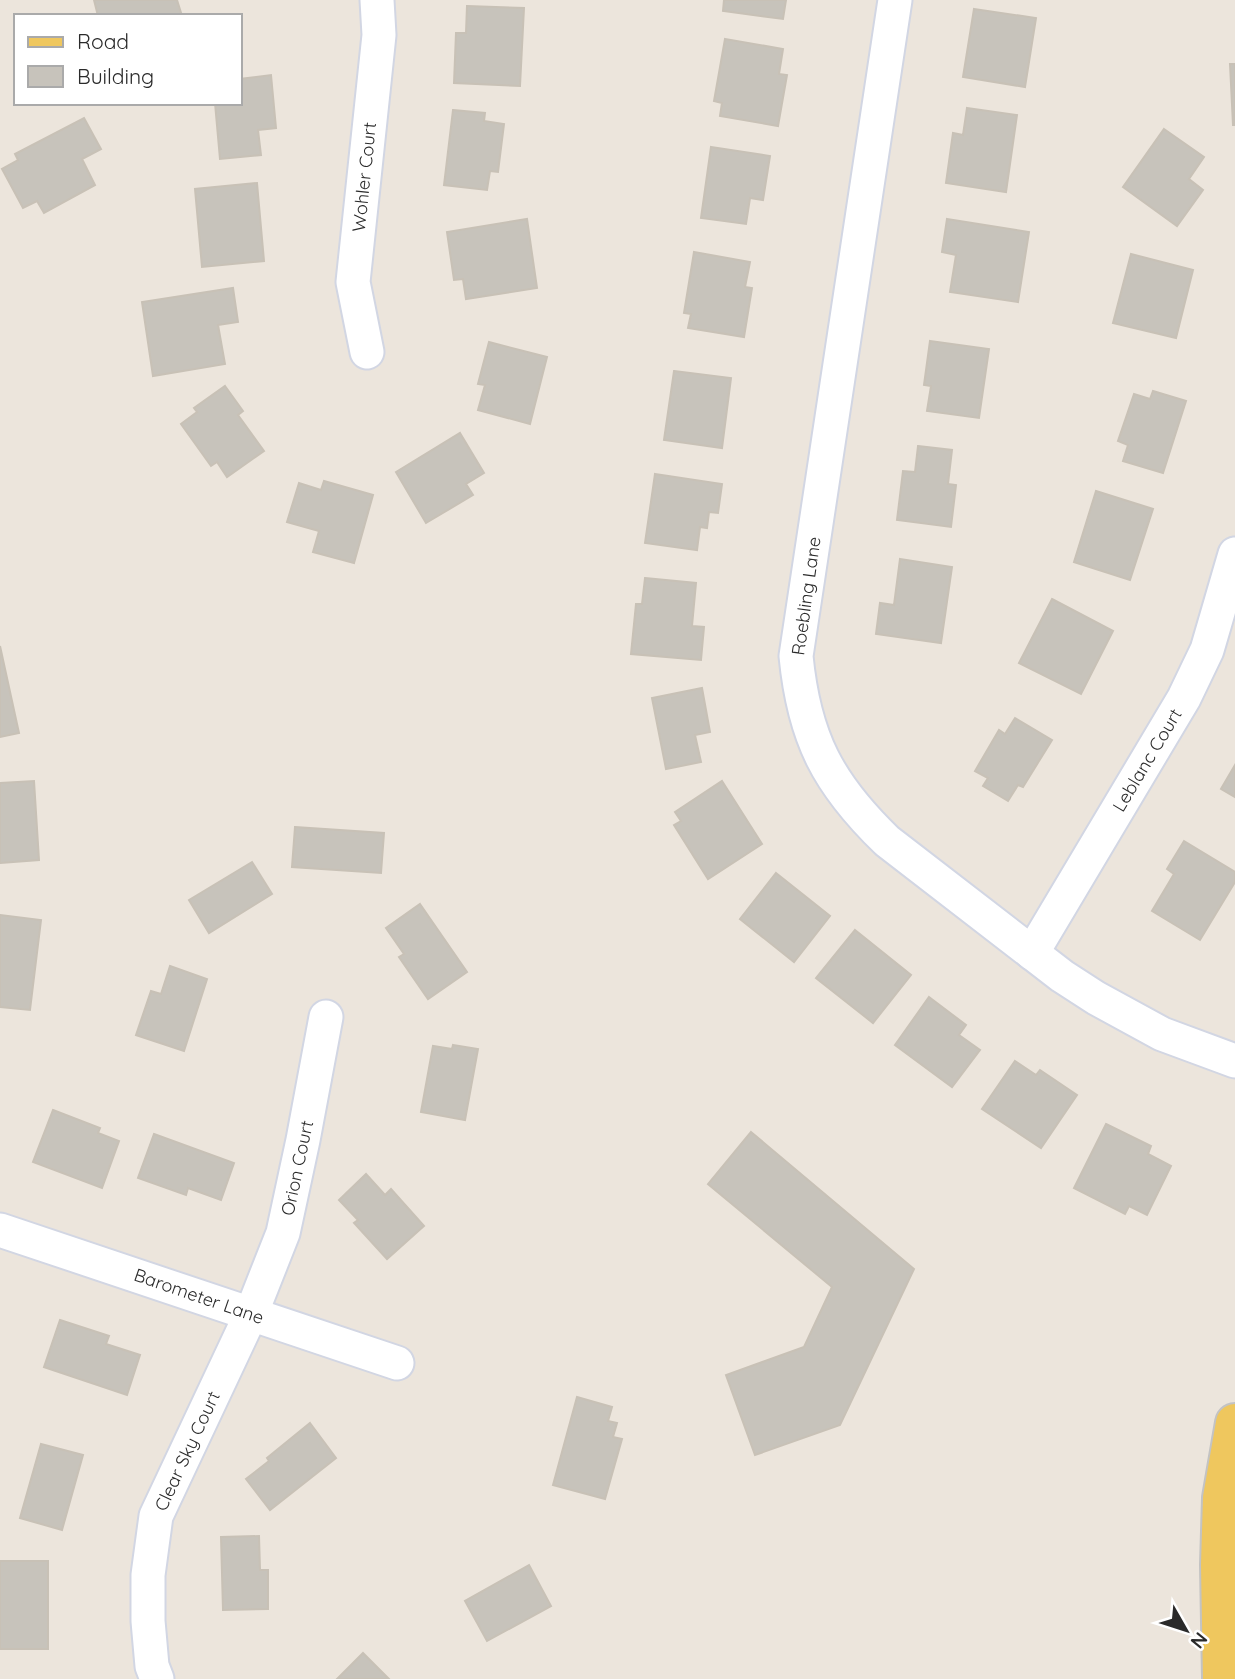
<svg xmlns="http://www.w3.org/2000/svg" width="1235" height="1679" font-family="Quicksand,sans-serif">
	<rect width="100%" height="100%" fill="#ece5dc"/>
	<g fill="#c7c3bb" stroke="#c8c1b6" stroke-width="2">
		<path d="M94,0H177L182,16H98Z"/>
		<path d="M724,0H786L783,19L723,11Z"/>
		<path d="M467,6L524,8L520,86L454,83L456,33H466Z"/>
		<path d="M974,9L1036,18L1025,87L963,77Z"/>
		<path d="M725,39L783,49L779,74L787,75L778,126L720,116L722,103L714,101Z"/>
		<path d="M1230,64H1235V125H1233Z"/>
		<path d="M271,75L276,128L258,130L261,155L220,159L215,103H240V79Z"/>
		<path d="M967,108L1017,115L1006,192L946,183L953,133L963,135Z"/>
		<path d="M453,110L485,113L484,121L504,124L498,172L490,171L487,190L444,185Z"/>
		<path d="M84,118L101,149L82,159L95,185L44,213L37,201L23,208L2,169L18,160L15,154Z"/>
		<path d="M1164,129L1204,157L1189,179L1203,190L1177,226L1123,187Z"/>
		<path d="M711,147L770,156L763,200L750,198L746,224L701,218Z"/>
		<path d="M257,183L264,261L202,267L195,189Z"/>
		<path d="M527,219L537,288L466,299L463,279L454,280L447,232Z"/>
		<path d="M947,219L1029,232L1018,302L950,292L956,255L942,252Z"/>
		<path d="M694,252L750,262L745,287L752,288L744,337L688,328L691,314L684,313Z"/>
		<path d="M1131,254L1193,270L1176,338L1113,323Z"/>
		<path d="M233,288L238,322L218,325L225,364L153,376L142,302Z"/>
		<path d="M930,341L989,349L979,418L927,411L931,386L924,385Z"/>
		<path d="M489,342L547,357L530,424L478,410L485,385L478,384Z"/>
		<path d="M674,371L731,378L722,448L664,440Z"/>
		<path d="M225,386L243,411L238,415L264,451L227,477L217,462L211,466L181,424L197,412L194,408Z"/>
		<path d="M1153,391L1186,401L1163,473L1123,461L1128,445L1118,441L1134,394L1150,399Z"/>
		<path d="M460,433L484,473L466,484L473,495L426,523L396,472Z"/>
		<path d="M918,446L952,450L948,484L956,485L951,527L897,520L903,471L915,472Z"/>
		<path d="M655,474L722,484L718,513L709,512L707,528L700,527L697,550L645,543Z"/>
		<path d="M324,481L373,495L354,563L313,552L319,531L287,522L299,483L321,490Z"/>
		<path d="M1096,491L1153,509L1130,580L1074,562Z"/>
		<path d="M900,559L952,567L941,643L876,634L880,603L894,605Z"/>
		<path d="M645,578L696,583L692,626L704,627L701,660L631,654L636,604H642Z"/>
		<path d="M1052,599L1113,631L1081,694L1019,663Z"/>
		<path d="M0,646L19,733L0,737Z"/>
		<path d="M702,688L710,732L695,735L701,762L666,769L652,698Z"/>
		<path d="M1015,718L1052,740L1023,787L1018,785L1008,801L983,786L988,778L975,771L999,730L1005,734Z"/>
		<path d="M1235,765V797L1221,789Z"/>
		<path d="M34,781L39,860L0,863V783Z"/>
		<path d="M722,781L762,844L708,879L674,825L681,821L675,812Z"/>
		<path d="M295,827L384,833L381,873L292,867Z"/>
		<path d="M1184,841L1235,872V882L1200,940L1152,911L1174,874L1167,869Z"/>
		<path d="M252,862L272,894L209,933L189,900Z"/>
		<path d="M776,873L830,916L794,962L740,919Z"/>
		<path d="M420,904L467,972L428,999L399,957L404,954L386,928Z"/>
		<path d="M0,915L41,920L30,1010L0,1007Z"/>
		<path d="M855,930L911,975L873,1023L816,978Z"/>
		<path d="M170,966L207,979L184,1051L136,1035L151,991L161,994Z"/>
		<path d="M929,997L966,1025L959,1035L980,1050L952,1087L895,1045Z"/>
		<path d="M453,1045L478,1049L465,1120L421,1112L433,1046L452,1049Z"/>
		<path d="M1015,1061L1036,1075L1040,1070L1077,1095L1041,1148L982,1109Z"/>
		<path d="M53,1110L100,1128L98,1133L119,1141L102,1188L33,1162Z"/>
		<path d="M1106,1124L1151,1146L1148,1154L1171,1166L1147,1215L1129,1206L1125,1214L1074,1188Z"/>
		<path d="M751,1132L914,1269L840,1425L755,1455L726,1375L804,1347L832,1287L708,1184Z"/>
		<path d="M154,1134L234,1163L221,1200L188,1188L186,1195L138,1178Z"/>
		<path d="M366,1174L385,1195L391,1189L424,1226L387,1259L354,1223L358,1220L339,1200Z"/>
		<path d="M60,1320L109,1336L106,1344L140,1355L127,1395L44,1367Z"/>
		<path d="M577,1397L612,1407L608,1421L617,1423L613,1437L622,1439L605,1499L553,1485Z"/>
		<path d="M310,1423L336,1458L270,1510L246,1479L269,1461L267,1458Z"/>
		<path d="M41,1444L83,1455L62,1530L20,1518Z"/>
		<path d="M259,1536L260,1570H268V1609L223,1610L221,1537Z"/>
		<rect x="0" y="1561" width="48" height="88"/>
		<path d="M529,1565L551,1606L487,1641L465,1601Z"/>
		<path d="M363,1653L389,1679H337Z"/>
	</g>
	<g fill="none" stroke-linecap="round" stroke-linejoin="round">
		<g stroke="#d2d6e3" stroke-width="37">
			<g id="minor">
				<path d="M895,0L796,656C804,738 828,784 887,841L1062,976L1096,998L1162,1034L1235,1061"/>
				<path d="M367,352L353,282L379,35L377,0"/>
				<path d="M1032,953L1184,698L1207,650L1235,554"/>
				<path d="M0,1230L397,1363"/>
				<path d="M157,1679L152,1666L148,1621V1575L156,1516L251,1314L283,1233L303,1140L326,1017"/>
			</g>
		</g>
		<g stroke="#c3c3c3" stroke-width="42">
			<path id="primary" d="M1222,1679L1220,1565L1222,1498L1235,1423"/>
		</g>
		<use href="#minor" stroke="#fff" stroke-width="33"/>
		<use href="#primary" stroke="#efc75e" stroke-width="38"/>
	</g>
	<g text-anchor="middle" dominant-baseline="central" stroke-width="7" stroke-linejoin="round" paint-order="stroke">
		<g font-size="18" fill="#2a2a2a" stroke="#fff">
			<text transform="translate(364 177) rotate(-84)">Wohler Court</text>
			<text transform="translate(806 596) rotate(-82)">Roebling Lane</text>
			<text transform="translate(1147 760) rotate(-59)">Leblanc Court</text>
			<text transform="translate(297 1168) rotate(-78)">Orion Court</text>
			<text transform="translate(199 1296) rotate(19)">Barometer Lane</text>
			<text transform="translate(187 1451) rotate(-65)">Clear Sky Court</text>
		</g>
	</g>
	<rect x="14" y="14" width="228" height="91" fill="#ffffff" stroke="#aaaaaa" stroke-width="2"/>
	<rect x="28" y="37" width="35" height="10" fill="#efc75e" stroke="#aaaaaa" stroke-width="2"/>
	<text x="77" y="49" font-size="21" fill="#2a2a2a">Road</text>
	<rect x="28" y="66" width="35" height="21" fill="#c7c3bb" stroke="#aaaaaa" stroke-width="2"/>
	<text x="77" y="84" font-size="21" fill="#2a2a2a">Building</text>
	<g transform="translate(1186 1630) rotate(129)" stroke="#ffffff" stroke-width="5" paint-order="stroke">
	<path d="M0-5L12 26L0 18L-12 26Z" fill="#2a2a2a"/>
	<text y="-10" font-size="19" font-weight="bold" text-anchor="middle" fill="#2a2a2a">N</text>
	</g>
</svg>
